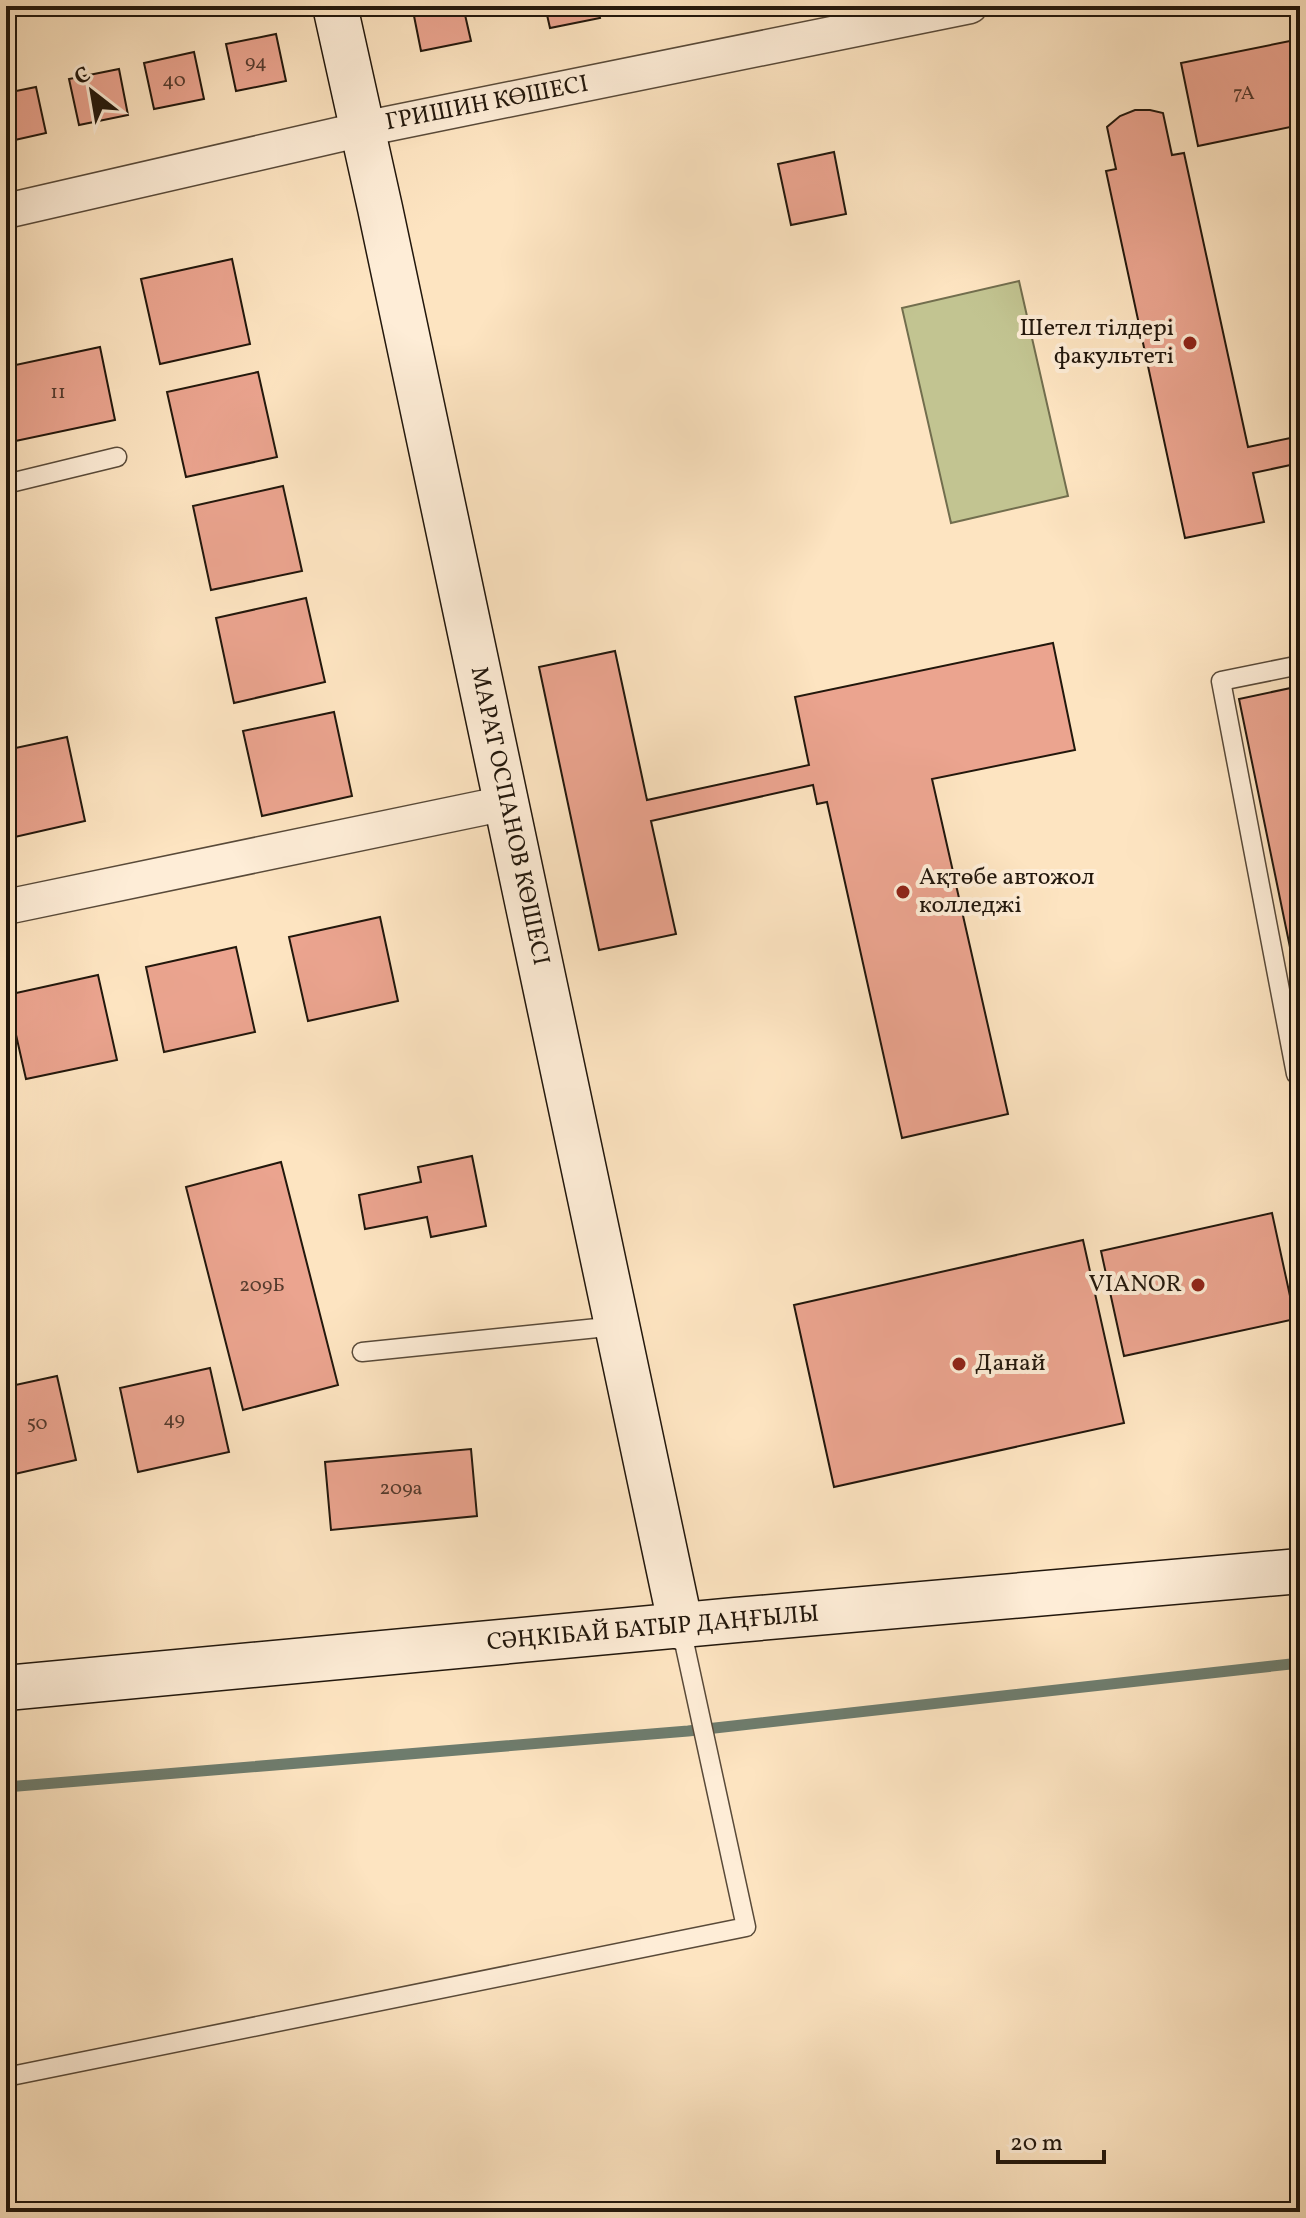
<svg xmlns="http://www.w3.org/2000/svg" width="1306" height="2218" font-family="Vollkorn,serif">
	<rect width="100%" height="100%" fill="#fde4c1"/>
	<filter id="stains"><feTurbulence type="fractalNoise" baseFrequency=".0025" numOctaves="4"/><feColorMatrix values="0 0 0 0 .2 0 0 0 0 .09 0 0 0 0 .02 0 0 0 .5 -.17"/></filter>
	<radialGradient id="worn" r=".72"><stop offset=".6" stop-color="#630" stop-opacity="0"/><stop offset="1" stop-color="#630" stop-opacity=".3"/></radialGradient>
	<path fill="#c2c491" stroke="#726e4e" stroke-width="2" d="M1019,281L1068,496L951,523L902,308Z"/>
	<g fill="none" stroke-linecap="round" stroke-linejoin="round">
		<path stroke="#6e7c6d" stroke-width="11" d="M6,1787L688,1731L1300,1663"/>
	</g>
	<g fill="#eba48f" stroke="#22170c" stroke-width="2">
		<path d="M412,6H463L471,41L421,51Z"/>
		<path d="M545,6H597L600,18L550,28Z"/>
		<path d="M276,34L286,81L236,91L226,44Z"/>
		<path d="M1300,39V125L1198,146L1181,63Z"/>
		<path d="M194,52L204,99L154,109L144,63Z"/>
		<path d="M119,69L128,115L79,125L69,79Z"/>
		<path d="M36,87L46,133L6,142V93Z"/>
		<path d="M1135,110H1150L1163,113L1172,155L1184,153L1248,447L1300,436V463L1253,473L1264,522L1185,538L1106,171L1116,169L1107,127L1120,116Z"/>
		<path d="M834,152L846,214L791,225L778,164Z"/>
		<path d="M232,259L250,344L160,364L141,279Z"/>
		<path d="M100,347L115,420L6,443V367Z"/>
		<path d="M258,372L277,457L186,477L167,392Z"/>
		<path d="M283,486L302,571L211,590L193,506Z"/>
		<path d="M306,598L325,682L234,703L216,618Z"/>
		<path d="M1053,643L1075,750L932,779L1008,1114L902,1138L827,802L817,804L813,785L651,821L676,934L599,950L539,667L615,651L647,800L809,765L795,697Z"/>
		<path d="M1300,686V996L1239,699Z"/>
		<path d="M334,712L352,796L262,816L243,731Z"/>
		<path d="M67,737L85,821L6,839V750Z"/>
		<path d="M380,917L398,1001L308,1021L289,937Z"/>
		<path d="M236,947L255,1032L164,1052L146,967Z"/>
		<path d="M98,975L117,1060L26,1079L7,995Z"/>
		<path d="M472,1156L486,1226L431,1237L427,1217L365,1229L359,1195L421,1182L418,1167Z"/>
		<path d="M281,1162L338,1385L243,1410L186,1187Z"/>
		<path d="M1272,1213L1295,1319L1124,1356L1101,1251Z"/>
		<path d="M1083,1240L1124,1423L834,1487L794,1305Z"/>
		<path d="M210,1368L229,1452L138,1472L120,1388Z"/>
		<path d="M57,1376L76,1460L6,1476V1387Z"/>
		<path d="M471,1449L477,1516L331,1530L325,1462Z"/>
	</g>
	<g fill="none" stroke-linecap="round" stroke-linejoin="round">
		<g stroke="#594a39" stroke-width="21">
			<g id="lane">
				<path d="M6,484L117,457"/>
				<path d="M1300,665L1221,681L1296,1074L1300,1077"/>
				<path d="M362,1352L617,1326"/>
				<path d="M6,2077L746,1927L681,1628"/>
			</g>
		</g>
		<g stroke="#594a39" stroke-width="37">
			<g id="street">
				<path d="M6,211L363,129L970,6"/>
				<path d="M6,907L506,803"/>
			</g>
		</g>
		<g stroke="#22170c" stroke-width="47">
			<g id="secondary">
				<path d="M335,6L380,208L681,1627"/>
				<path d="M6,1688L736,1620L1300,1571"/>
			</g>
		</g>
		<use href="#lane" stroke="#feedd7" stroke-width="18"/>
		<use href="#street" stroke="#feedd7" stroke-width="34"/>
		<use href="#secondary" stroke="#feedd7" stroke-width="44"/>
	</g>
	<g fill="#8f2418" stroke="#feedd7" stroke-width="3">
		<circle cx="1190" cy="343" r="8"/>
		<circle cx="903" cy="892" r="8"/>
		<circle cx="1198" cy="1285" r="8"/>
		<circle cx="959" cy="1364" r="8"/>
	</g>
	<g text-anchor="middle" dominant-baseline="central" stroke-width="8" stroke-linejoin="round" paint-order="stroke">
		<g font-size="20" fill="#543a2d">
			<text x="256" y="63">94</text>
			<text x="174" y="81">40</text>
			<text x="1244" y="94">7А</text>
			<text x="58" y="393">11</text>
			<text x="262" y="1286">209Б</text>
			<text x="174" y="1420">49</text>
			<text x="37" y="1424">50</text>
			<text x="401" y="1489">209а</text>
		</g>
		<g font-size="24" fill="#22170c" stroke="#feedd7">
			<text transform="translate(487 104) rotate(-11)">ГРИШИН КӨШЕСІ</text>
			<text transform="translate(509 816) rotate(78)">МАРАТ ОСПАНОВ КӨШЕСІ</text>
			<text transform="translate(653 1629) rotate(-5)">СӘҢКІБАЙ БАТЫР ДАҢҒЫЛЫ</text>
		</g>
		<g font-size="24" fill="#22170c" stroke="#feedd7" text-anchor="end">
			<text x="1174" y="329">Шетел тілдері<tspan x="1174" dy="28">факультеті</tspan></text>
			<text x="919" y="878" text-anchor="start">Ақтөбе автожол<tspan x="919" dy="28">колледжі</tspan></text>
			<text x="1182" y="1285">VIANOR</text>
			<text x="975" y="1364" text-anchor="start">Данай</text>
		</g>
	</g>
	<rect width="1306" height="2218" fill="none" stroke="#fde4c1" stroke-width="32"/>
	<rect x="8" y="8" width="1290" height="2202" fill="none" stroke="#22170c" stroke-width="4"/>
	<rect x="16" y="16" width="1274" height="2186" fill="none" stroke="#22170c" stroke-width="2"/>
	<g transform="translate(92 92) rotate(329)" stroke="#feedd7" stroke-width="6" paint-order="stroke">
	<path d="M0-6L14 30L0 20L-14 30Z" fill="#22170c"/>
	<text y="-12" font-size="22" font-weight="bold" text-anchor="middle" fill="#22170c">С</text>
	</g>
	<path d="M998 2150v12h106v-12" fill="none" stroke="#22170c" stroke-width="4"/>
	<text x="1010" y="2150" font-size="24" fill="#22170c" stroke="#feedd7" stroke-width="6" paint-order="stroke">20 m</text>
	<rect width="100%" height="100%" filter="url(#stains)"/>
	<rect width="100%" height="100%" fill="url(#worn)"/>
</svg>
